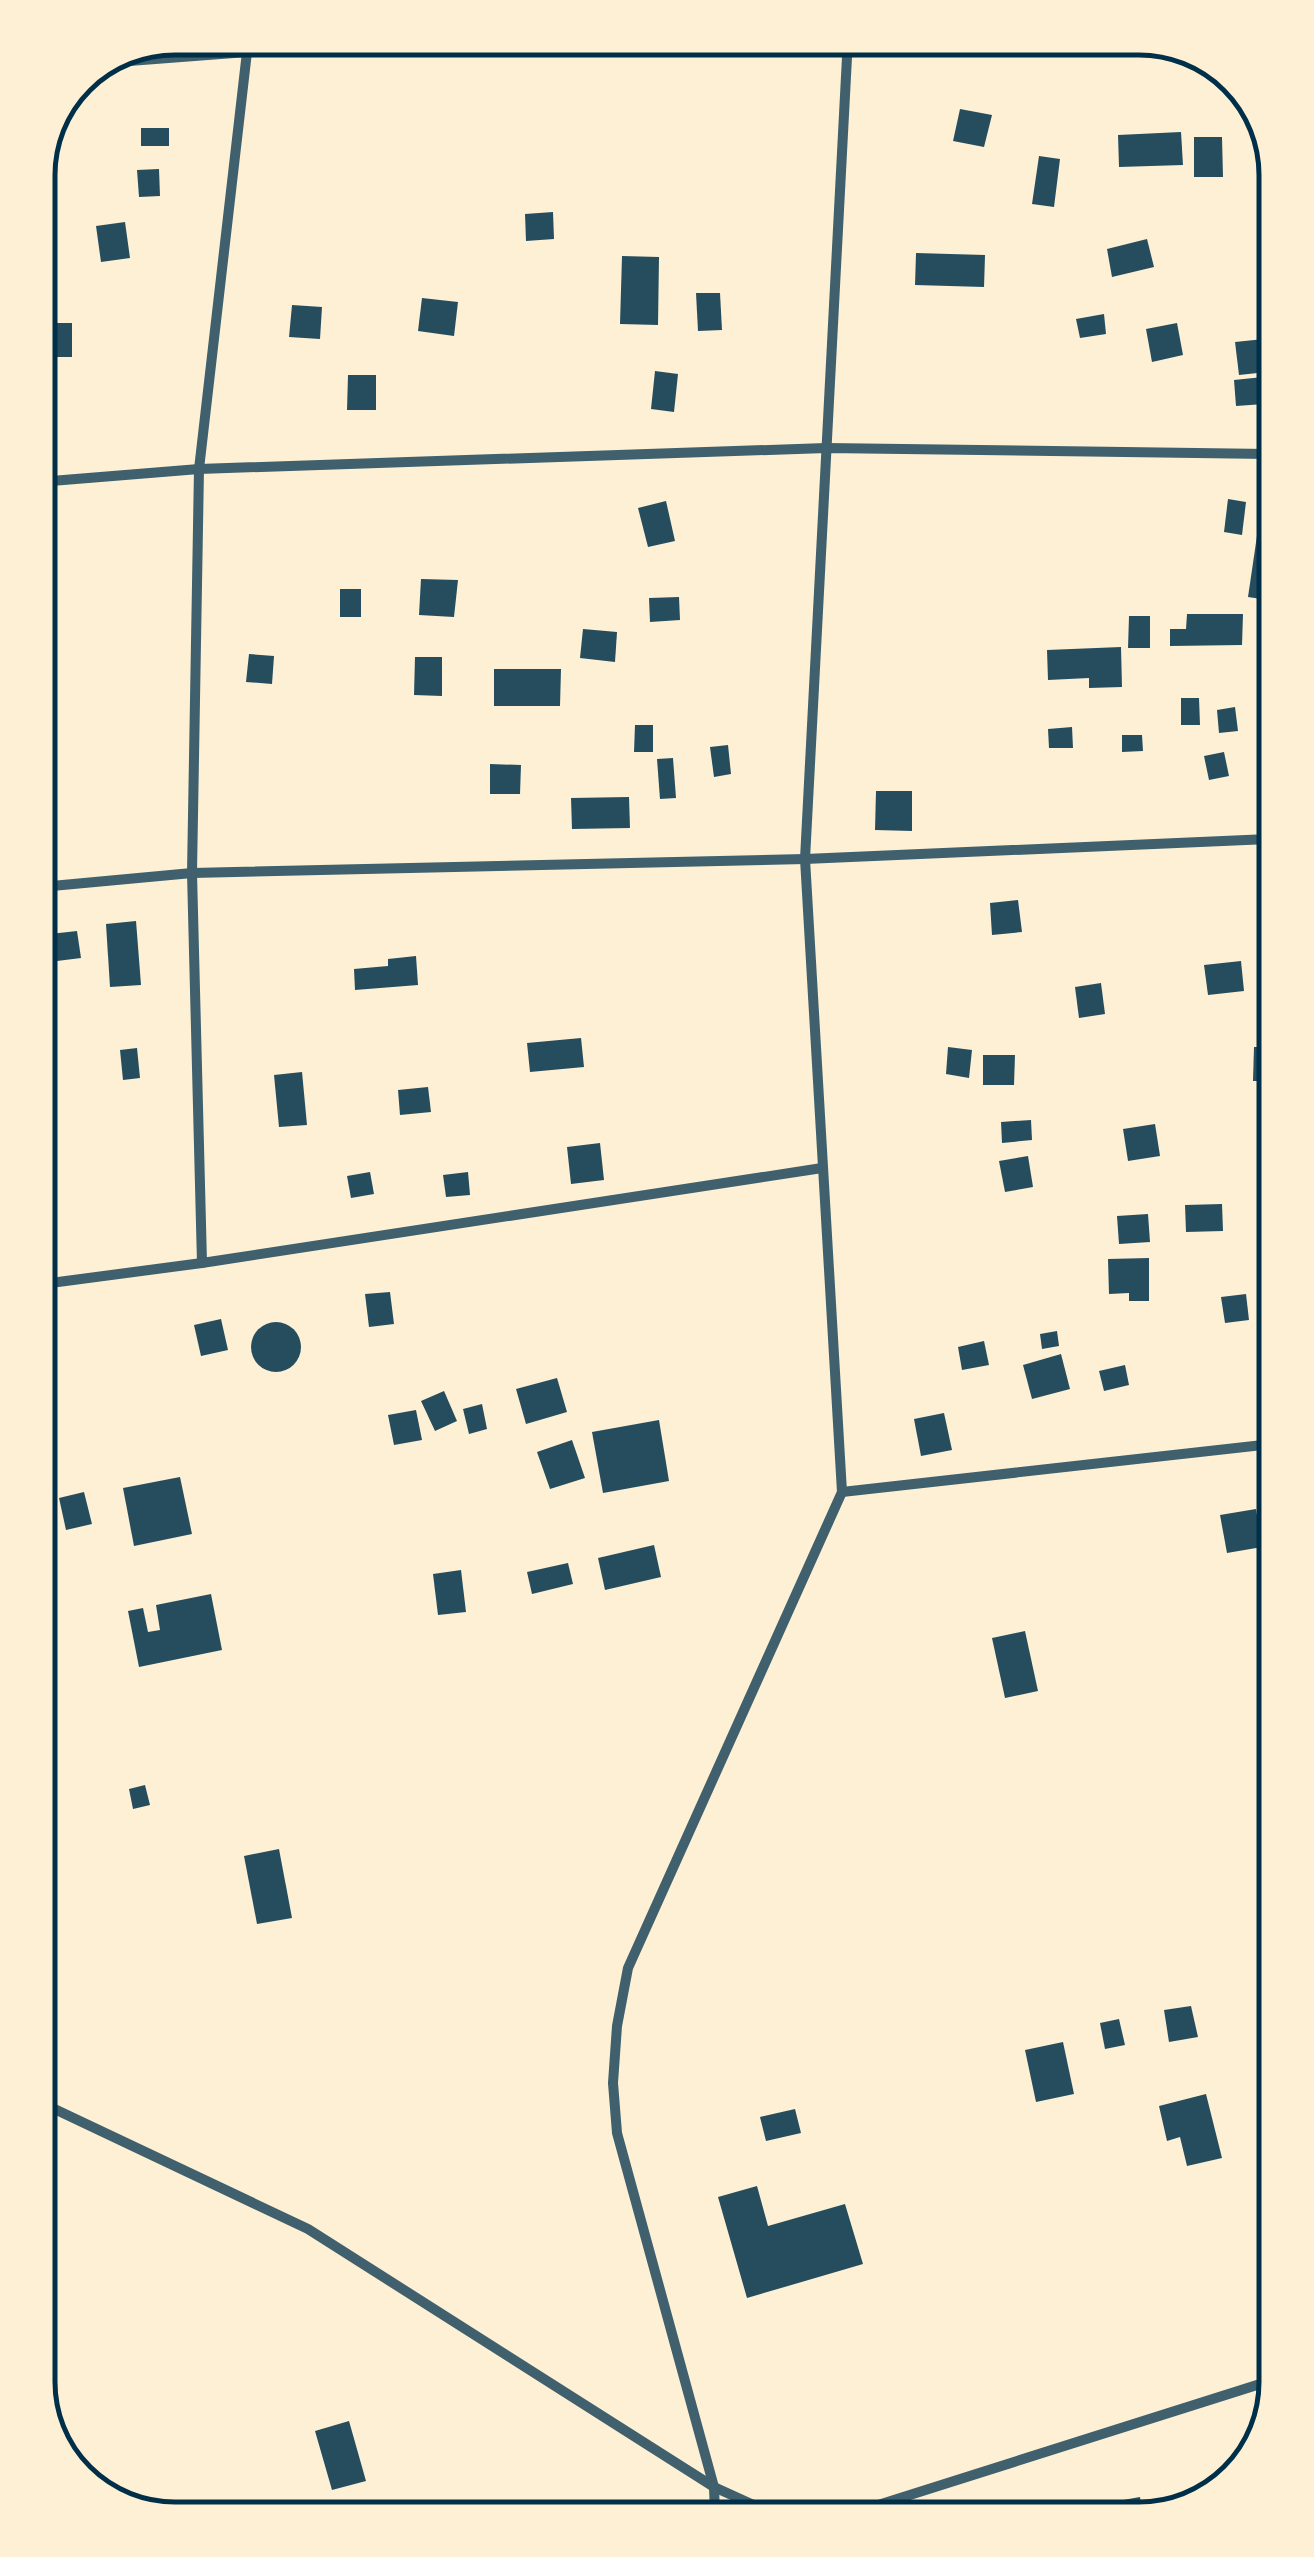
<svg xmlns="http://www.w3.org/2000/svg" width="1314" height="2557" font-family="Raleway,sans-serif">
	<rect width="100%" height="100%" fill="#fdf0d5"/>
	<g fill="#264d5e">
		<path d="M960,109L992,115L984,147L953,141Z"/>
		<rect x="141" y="128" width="28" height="18"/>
		<path d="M1181,132L1183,165L1119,167L1118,135Z"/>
		<path d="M1194,137H1222L1223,177H1194Z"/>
		<path d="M1039,156L1060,159L1054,207L1032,204Z"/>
		<path d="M159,169L160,196L139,197L137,170Z"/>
		<path d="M553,212L554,239L526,241L525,214Z"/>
		<path d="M125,222L130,258L101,262L96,226Z"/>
		<path d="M1147,239L1154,267L1112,277L1107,249Z"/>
		<path d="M916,253L985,255L984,287L915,285Z"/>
		<path d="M622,256L659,257L658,325L620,324Z"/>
		<path d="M696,293H720L722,330L698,331Z"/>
		<path d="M422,298L458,302L454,336L418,331Z"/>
		<path d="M292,305L322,307L320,339L289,337Z"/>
		<path d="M1104,314L1106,334L1080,338L1076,319Z"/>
		<path d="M40,323H72V357H39Z"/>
		<path d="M1177,323L1183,355L1152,362L1146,329Z"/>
		<path d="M1264,339L1267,372L1239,375L1235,342Z"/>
		<path d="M655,371L678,374L674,412L651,409Z"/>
		<path d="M348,375H376V410H347Z"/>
		<path d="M1263,377L1264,404L1236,406L1234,380Z"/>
		<path d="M1228,499L1246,502L1242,535L1224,532Z"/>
		<path d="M666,501L675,541L648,547L638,508Z"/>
		<path d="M1258,529L1268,530V600L1248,597Z"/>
		<path d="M421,579L458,580L454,617L419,615Z"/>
		<rect x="340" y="589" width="21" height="28"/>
		<path d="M679,597L680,620L650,622L649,598Z"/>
		<path d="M1187,614H1243L1242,645L1170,646V629H1186Z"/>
		<path d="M1129,616H1150V648H1128Z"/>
		<path d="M583,629L617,632L615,662L580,658Z"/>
		<path d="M1121,647L1122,687L1089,688V678L1048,680L1047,650Z"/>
		<path d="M249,654L274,656L272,684L246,682Z"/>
		<path d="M415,657H442V696L414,695Z"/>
		<path d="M40,666H46L48,694H40Z"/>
		<path d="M494,669H561L560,706H494Z"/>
		<path d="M1181,698H1199L1200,725H1181Z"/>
		<path d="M1235,707L1238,731L1219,733L1217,710Z"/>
		<path d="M635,725H653V752H634Z"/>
		<path d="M1072,727L1073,748H1049L1048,729Z"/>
		<path d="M1122,735H1142L1143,751L1122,752Z"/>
		<path d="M728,745L731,774L714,777L710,747Z"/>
		<path d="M1224,752L1229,776L1209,780L1204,756Z"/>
		<path d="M673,758L676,798L660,799L657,759Z"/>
		<path d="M490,764L521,765L520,794H490Z"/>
		<path d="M876,791H912V831L875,830Z"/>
		<path d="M629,797L630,828L572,829L571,798Z"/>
		<path d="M1018,900L1022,932L992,935L990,903Z"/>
		<path d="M136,921L141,985L110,987L106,924Z"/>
		<path d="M77,931L81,958L41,963V935Z"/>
		<path d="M416,956L418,985L355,990L354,969L388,966V959Z"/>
		<path d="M1241,961L1244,991L1208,995L1204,965Z"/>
		<path d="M1101,983L1105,1014L1079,1018L1075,987Z"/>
		<path d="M581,1038L584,1067L530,1072L527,1043Z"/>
		<path d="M948,1047L972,1050L969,1078L946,1074Z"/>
		<path d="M1254,1047H1270L1271,1081H1253Z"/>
		<path d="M137,1048L140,1078L123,1080L120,1050Z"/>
		<path d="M983,1055H1015L1014,1085H983Z"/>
		<path d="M52,1057L56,1089L42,1091V1058Z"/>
		<path d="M302,1072L307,1125L279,1127L274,1075Z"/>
		<path d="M428,1087L431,1112L400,1115L398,1090Z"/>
		<path d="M1031,1120L1032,1140L1002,1143L1001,1122Z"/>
		<path d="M1155,1124L1160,1156L1128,1161L1123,1129Z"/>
		<path d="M600,1143L604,1180L571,1184L567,1147Z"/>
		<path d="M1028,1156L1033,1187L1005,1192L999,1161Z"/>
		<path d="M370,1172L374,1194L351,1198L347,1176Z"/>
		<path d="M468,1172L470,1195L446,1197L443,1175Z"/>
		<path d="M1222,1204L1223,1231L1186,1232L1185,1205Z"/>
		<path d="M1148,1214L1150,1242L1119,1244L1117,1216Z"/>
		<path d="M1149,1258V1301H1129V1293L1109,1294L1108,1259Z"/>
		<path d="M390,1292L394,1324L369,1327L365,1294Z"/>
		<path d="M1246,1294L1249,1320L1225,1323L1221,1297Z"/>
		<path d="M221,1319L228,1350L201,1356L194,1325Z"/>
		<circle cx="276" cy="1347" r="25"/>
		<path d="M1057,1331L1059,1346L1042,1349L1040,1334Z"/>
		<path d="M984,1341L989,1365L962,1370L958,1347Z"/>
		<path d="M1061,1354L1070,1389L1032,1399L1023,1365Z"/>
		<path d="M1125,1365L1129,1385L1104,1391L1099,1371Z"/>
		<path d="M557,1378L567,1412L526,1424L516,1389Z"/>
		<path d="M444,1391L457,1421L435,1431L421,1401Z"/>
		<path d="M482,1404L487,1429L469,1434L463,1409Z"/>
		<path d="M416,1410L422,1440L394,1445L388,1415Z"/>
		<path d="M944,1413L952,1450L921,1456L914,1419Z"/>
		<path d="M659,1420L669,1481L603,1493L592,1432Z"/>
		<path d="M572,1440L585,1478L550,1489L537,1452Z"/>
		<path d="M180,1477L192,1534L134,1546L123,1488Z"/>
		<path d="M84,1492L92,1524L66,1530L59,1498Z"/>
		<path d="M1256,1509L1262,1547L1227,1553L1220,1515Z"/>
		<path d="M654,1545L661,1577L605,1590L598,1558Z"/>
		<path d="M568,1563L573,1584L532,1594L527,1572Z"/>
		<path d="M461,1570L466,1612L438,1615L433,1574Z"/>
		<path d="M211,1594L222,1650L139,1667L128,1611L143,1608L148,1632L160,1630L156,1605Z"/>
		<path d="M1025,1631L1038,1691L1005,1698L992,1638Z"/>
		<path d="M145,1785L150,1805L133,1809L129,1789Z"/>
		<path d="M279,1849L292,1918L257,1924L244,1856Z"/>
		<path d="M1191,2006L1198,2037L1169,2042L1164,2010Z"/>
		<path d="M1119,2019L1125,2045L1105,2049L1100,2023Z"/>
		<path d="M1063,2042L1074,2094L1036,2102L1025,2050Z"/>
		<path d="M1206,2094L1222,2158L1187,2166L1180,2137L1167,2141L1159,2106Z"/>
		<path d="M795,2109L801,2133L766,2141L760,2117Z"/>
		<path d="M757,2186L768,2226L845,2204L863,2264L747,2298L718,2197Z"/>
		<path d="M349,2421L366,2481L332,2490L315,2431Z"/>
		<path d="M1140,2497L1142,2510H1108L1106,2503Z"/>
	</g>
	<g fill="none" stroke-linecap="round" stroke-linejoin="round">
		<g stroke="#3f606c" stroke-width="10">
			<path d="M116,62L247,52L848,40L1156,41"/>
			<path d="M39,482L199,469L826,448L1268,454"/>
			<path d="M41,887L192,873L805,859L1269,839"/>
			<path d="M202,1263L192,873L199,469L247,52V38"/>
			<path d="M43,1284L202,1263L822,1168"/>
			<path d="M842,1492L1272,1444"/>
			<path d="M46,2105L308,2229L714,2487L758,2507L794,2513"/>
			<path d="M856,2512L1276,2379"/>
			<path d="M715,2514L714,2487L617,2133L613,2083L617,2026L628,1968L842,1492L805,859L848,38"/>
		</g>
	</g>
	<path d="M0 0H1314V2557H0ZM175 55H1139A120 120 0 0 1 1259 175V2382A120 120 0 0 1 1139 2502H175A120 120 0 0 1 55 2382V175A120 120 0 0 1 175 55Z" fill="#fdf0d5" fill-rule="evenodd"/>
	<path fill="none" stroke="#003049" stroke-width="5" d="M175 55H1139A120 120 0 0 1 1259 175V2382A120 120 0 0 1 1139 2502H175A120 120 0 0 1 55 2382V175A120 120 0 0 1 175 55Z"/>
</svg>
